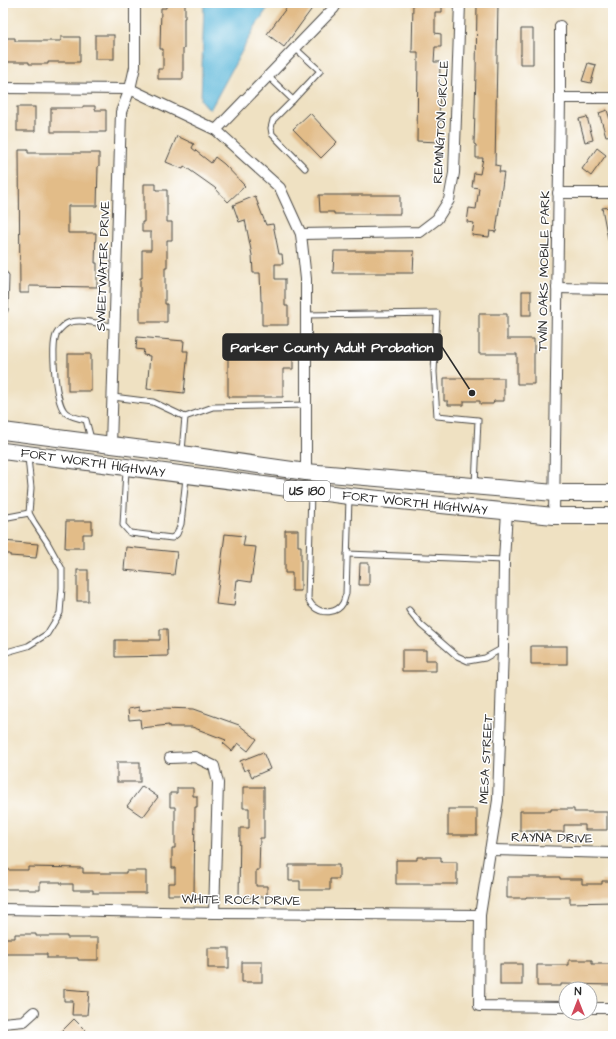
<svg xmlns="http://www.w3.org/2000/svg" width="616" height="1039" font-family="'Architects Daughter',sans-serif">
	<rect width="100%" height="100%" fill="#fff"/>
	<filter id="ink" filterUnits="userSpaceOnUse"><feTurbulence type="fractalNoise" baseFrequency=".025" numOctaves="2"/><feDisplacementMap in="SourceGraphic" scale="8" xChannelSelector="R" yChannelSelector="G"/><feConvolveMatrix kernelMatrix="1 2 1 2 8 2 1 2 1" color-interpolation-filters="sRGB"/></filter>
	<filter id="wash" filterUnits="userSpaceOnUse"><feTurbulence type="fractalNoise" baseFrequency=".012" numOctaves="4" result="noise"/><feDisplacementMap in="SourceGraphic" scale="16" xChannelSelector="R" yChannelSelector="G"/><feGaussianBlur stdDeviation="0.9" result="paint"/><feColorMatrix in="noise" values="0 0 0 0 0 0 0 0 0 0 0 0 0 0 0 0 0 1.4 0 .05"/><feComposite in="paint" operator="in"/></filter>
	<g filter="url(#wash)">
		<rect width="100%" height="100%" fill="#efe1c2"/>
		<path fill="#5bb7d9" stroke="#437182" d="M204,3H271L255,27L210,110L201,100Z"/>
		<g id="blocks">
			<g fill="#e2bc88">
				<path d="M166,3H185V18H184V49H183V79H158V69H163V49H160L161,8H166Z"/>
				<path d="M290,3H316L284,47L267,34Z"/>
				<path d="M413,3H442V12H435V33L441,34V47H435L434,62H440L439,142L417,141L418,58V52H412Z"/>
				<path d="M477,3H498L495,165L500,166L499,172H504L496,232L490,231L489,237L472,235L474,223L467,222L469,208L476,209L479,188L472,187L474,173L480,174L483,158H476V145L474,144L476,73Z"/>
				<path d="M521,29H533V64H520V55H521Z"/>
				<rect x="95" y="35" width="19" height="24"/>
				<path d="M61,37H80V62H48V64H29V62H3V38H15V41H61Z"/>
				<path d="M588,63L596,65L591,83L582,81Z"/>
				<path d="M83,106H95V110H106V132H51V108H83Z"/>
				<rect x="17" y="107" width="18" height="24"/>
				<path d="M607,110L613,129V135L606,136L599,113Z"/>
				<path d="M310,113L337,142L321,158L293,129Z"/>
				<path d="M587,117L593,140L585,142L579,119Z"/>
				<path d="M177,136L194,144L192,148L211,163L215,157L224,164L245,186L228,202L215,188L184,166L183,169L166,162Z"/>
				<path d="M597,148L606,155L591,176L582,169Z"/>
				<path d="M19,150H28V153H99V166H98L97,206H68V233H96L95,263H97V287L29,286V293H20Z"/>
				<path d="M144,184H156V190H167V222H172V240H167V268H165V304H167V322H140V278H142V250H151V232H142V222H144Z"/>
				<path d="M319,195H400V214H334V212H320Z"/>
				<path d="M255,196L266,225L273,224L279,254H282L283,264H275V279H285V306H288V325H262V301H261L260,273H253L252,255L245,220L239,222L233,205Z"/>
				<path d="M610,207L613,221V244H609L602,208Z"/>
				<path d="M334,251H414L413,273H333Z"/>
				<rect x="522" y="291" width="9" height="24"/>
				<path d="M479,314H507V339H534V384H517V354H479Z"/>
				<path d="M137,337L184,341L183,351H188L184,393L147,389L150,356L143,355L144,350L136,349Z"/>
				<path d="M232,341H293V369H283V397H228V354H232Z"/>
				<rect x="68" y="354" width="23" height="37"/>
				<path d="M444,378H504V401H494L493,404H480V401H464V405H448V401H444Z"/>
				<path d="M66,521H92V534H83V548H65Z"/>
				<path d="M285,530H298V546H301V591H292V573H285Z"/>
				<path d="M225,534L245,536L243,546L256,547L251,582L237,580L234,606L216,604Z"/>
				<path d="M3,541L38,544L36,558L10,556V554H3Z"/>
				<path d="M126,547L177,552L174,575L124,570Z"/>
				<path d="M360,563H369V585H359Z"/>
				<rect x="77" y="570" width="11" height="31"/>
				<path d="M160,629H167L168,656L115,657V640H160Z"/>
				<rect x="531" y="646" width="36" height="18"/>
				<path d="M402,650H426V660H436V671H402Z"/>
				<path d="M139,707V711L163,708L194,709L239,725L257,739L248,751L238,743L232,751L223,743L226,740L192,727H169V725L141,728L140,719L129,720L128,709Z"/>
				<path d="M263,752L270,769L252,777L248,769L244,771L240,761Z"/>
				<rect x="117" y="762" width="23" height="20"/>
				<path d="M142,786L158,797L143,817L127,806Z"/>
				<path d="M243,787H264V838H260L259,870H256V886H267V897H239L240,828H249V808H243Z"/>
				<path d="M177,788H193V796H197V807H195L194,895H168V883H175V868H172V848H175V807H170V793H177Z"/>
				<rect x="448" y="809" width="29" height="26"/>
				<path d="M551,809H574V812H607V830H585V825H564V832H551V831H520V811H551Z"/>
				<path d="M417,857H441V862H457V884H396V860H417Z"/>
				<path d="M289,865H339V879H330V890H300V881H289Z"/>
				<path d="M28,867L83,868V873H126V871H146V893H93V890H73V884H61V882H40V890H28V889H3V870H28Z"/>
				<path d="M507,877H560V879H582V884H602V881H613V902L570,903V897H526V898H507Z"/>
				<path d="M15,934H36V936H67V938H98V960H78V958H47V954H3V938H15Z"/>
				<rect x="208" y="948" width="21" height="20"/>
				<path d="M569,960H592V964H613V985L561,984V986H537V965H569Z"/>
				<rect x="242" y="962" width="20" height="20"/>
				<rect x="500" y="964" width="22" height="21"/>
				<path d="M64,989L89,991L87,1015H72L73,1001H64Z"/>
				<path d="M74,1019L91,1036H57Z"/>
			</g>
		</g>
	</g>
	<g filter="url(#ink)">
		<use href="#blocks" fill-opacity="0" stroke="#484642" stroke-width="1"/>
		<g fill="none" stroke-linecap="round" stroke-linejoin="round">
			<g stroke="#484642" stroke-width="7">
				<g id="service">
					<path d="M268,76L293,100L273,120L271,128L272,134L305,168"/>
					<path d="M293,100L320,71L295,48"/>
					<path d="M3,273L6,276L5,310L3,312"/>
					<path d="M306,315L437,313L434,372L437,416L478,420L475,485"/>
					<path d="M113,397L153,402L185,417L213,407L306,405"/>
					<path d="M91,439L86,420C81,419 70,416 66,413C55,405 51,348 56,335C57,332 63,326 66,324C77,317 102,324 115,327"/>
					<path d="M182,451L185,417"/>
					<path d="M126,470L123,525L130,533L172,538L177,534L181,524L186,478"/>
					<path d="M311,492L308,599C310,602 311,605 314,607C322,614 337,614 343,603C344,601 345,596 346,594L349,498"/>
					<path d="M3,518L29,513"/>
					<path d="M347,554L504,560"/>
					<path d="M409,610L421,625L442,643L457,656L468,661L485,658L503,648"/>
					<path d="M3,653L28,646L47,634L60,613L62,588V569L47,542L34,522L29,513L31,488L28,457"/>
				</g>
			</g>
			<g stroke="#484642" stroke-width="12">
				<g id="minor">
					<path d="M3,88L130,89L216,130L280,188L301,234L306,279V472"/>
					<path d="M560,98H613"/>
					<path d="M216,130L334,8L337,3"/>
					<path d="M558,193H613"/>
					<path d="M301,234L420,232L437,219L449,200L454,173L460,3"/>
					<path d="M557,288L613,289"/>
					<path d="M111,445L121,112L130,89L135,67V3"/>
					<path d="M507,512L504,560L503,648L498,800L480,915L479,1006L566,1007"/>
					<path d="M554,516L560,98V26"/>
					<path d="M170,758L195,757L214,766L218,783L214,913"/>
					<path d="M490,850L613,853"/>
					<path d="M3,909L214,913L480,915"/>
					<path d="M590,1008H613"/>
					<path d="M3,1023L24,1021L34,1012"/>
				</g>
			</g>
			<g stroke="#484642" stroke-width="18">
				<g id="primary">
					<path d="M3,431L182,454L306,472L555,493H613"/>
					<path d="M3,451L349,496L554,516H613"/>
				</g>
			</g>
			<use href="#service" stroke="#fff" stroke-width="5"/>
			<use href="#minor" stroke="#fff" stroke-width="10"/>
			<use href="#primary" stroke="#fff" stroke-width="16"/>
		</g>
	</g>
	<g text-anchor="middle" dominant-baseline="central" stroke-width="3" stroke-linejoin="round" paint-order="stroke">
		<rect fill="#fff" stroke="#6b6b6b" stroke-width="1" x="284" y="481" width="46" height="20" rx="3"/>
		<g font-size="12" font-weight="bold" fill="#2b2b2b">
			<text x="307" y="491">US 180</text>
		</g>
		<g font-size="13" fill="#2b2b2b" stroke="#fff">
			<text transform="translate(441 122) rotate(-87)">REMINGTON CIRCLE</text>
			<text transform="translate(103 266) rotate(-88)">SWEETWATER DRIVE</text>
			<text transform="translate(544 271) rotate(-89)">TWIN OAKS MOBILE PARK</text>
			<text transform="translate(93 463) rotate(8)">FORT WORTH HIGHWAY</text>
			<text transform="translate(415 503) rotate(6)">FORT WORTH HIGHWAY</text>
			<text transform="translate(486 759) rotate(-87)">MESA STREET</text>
			<text transform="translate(552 838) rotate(1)">RAYNA DRIVE</text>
			<text transform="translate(241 900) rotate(1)">WHITE ROCK DRIVE</text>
		</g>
	</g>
	<path fill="none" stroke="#2b2b2b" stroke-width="1.5" d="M472 393L442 347"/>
	<circle fill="#2b2b2b" stroke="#fff" stroke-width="1.5" cx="472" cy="393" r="4"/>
	<rect fill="#2b2b2b" stroke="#2b2b2b" stroke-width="1.5" x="223" y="334" width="219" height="26" rx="4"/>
	<g font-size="14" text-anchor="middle" font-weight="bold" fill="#fff">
		<text x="332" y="352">Parker County Adult Probation</text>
	</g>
	<rect width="616" height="1039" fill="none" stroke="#fff" stroke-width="16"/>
	<g transform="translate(578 1001)"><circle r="19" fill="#ffffff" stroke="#aaaaaa"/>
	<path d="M0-3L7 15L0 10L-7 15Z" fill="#d1495b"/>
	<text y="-6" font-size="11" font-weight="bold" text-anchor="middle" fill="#2b2b2b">N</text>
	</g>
</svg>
